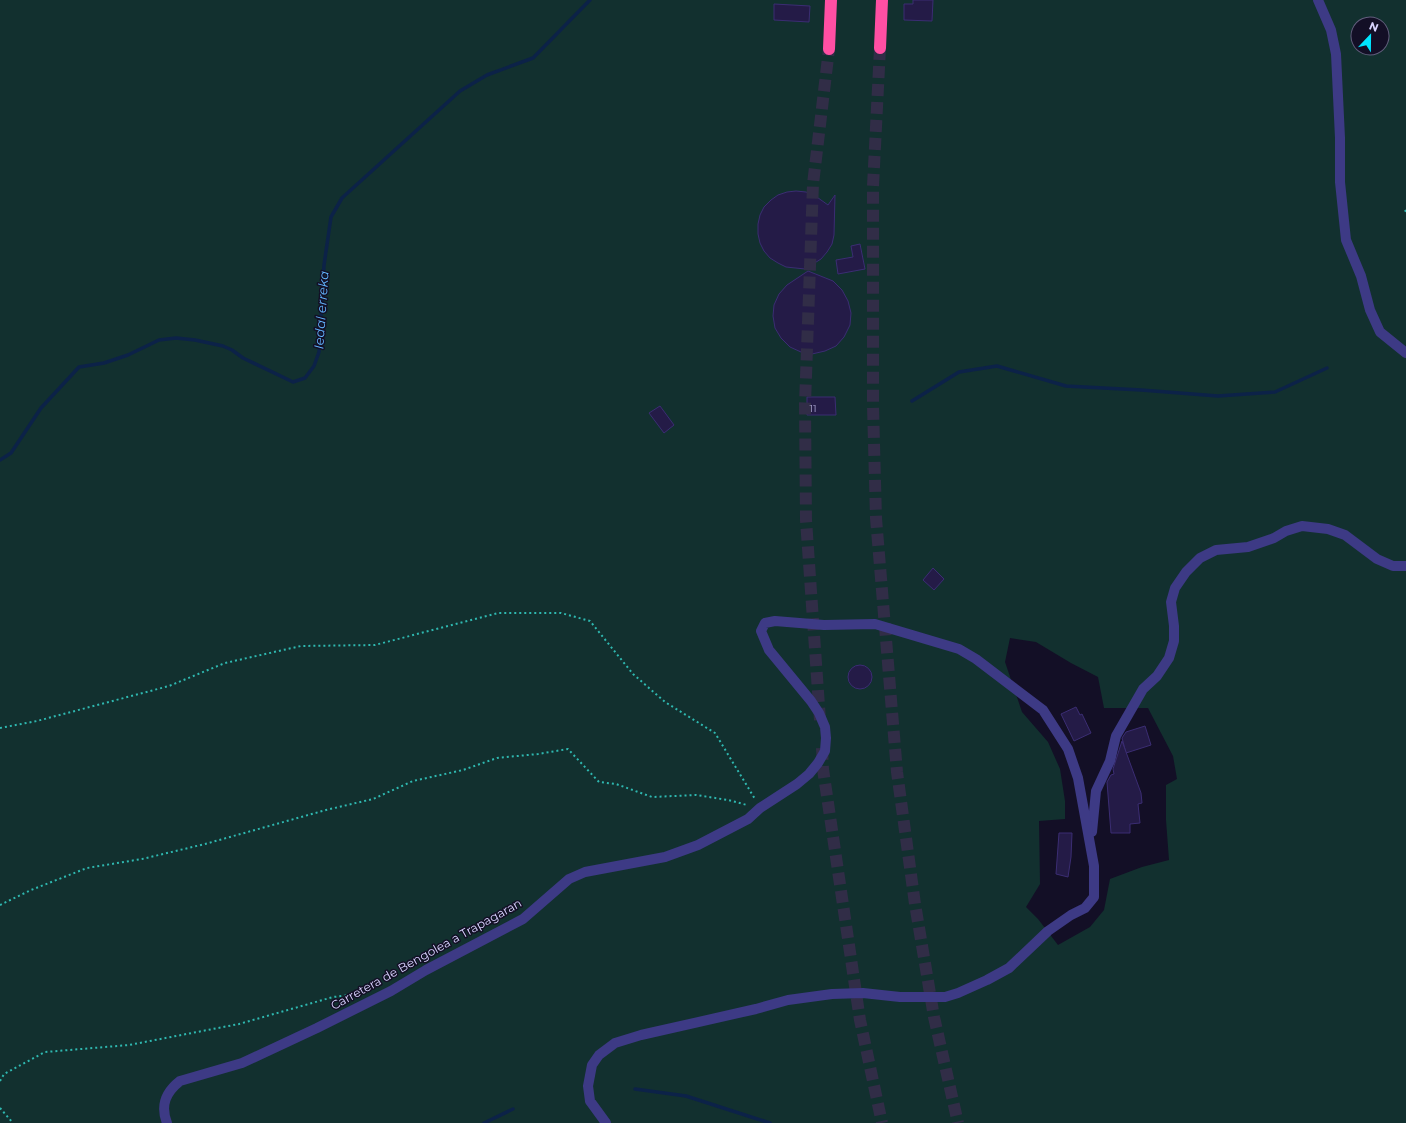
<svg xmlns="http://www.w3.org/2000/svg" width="1406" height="1123" font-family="Montserrat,sans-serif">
	<rect width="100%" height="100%" fill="#130f26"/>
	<path fill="#12302f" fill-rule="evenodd" d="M0,0H1406V1123H0ZM1358,24H1382V48H1358ZM1010,638L1036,642L1071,663L1098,677L1104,708H1148L1173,756L1177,779L1166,785V820L1169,860L1142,867L1110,879L1104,910L1090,927L1058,945L1038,919L1026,907L1040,884L1039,821L1065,819V801L1060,769L1048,742L1022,712L1005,662Z"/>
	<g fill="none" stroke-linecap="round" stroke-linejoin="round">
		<g stroke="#0c2248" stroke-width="3.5">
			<path d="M912,401L959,372L997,366L1066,386L1141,390L1218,396L1275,392L1327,368"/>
			<path d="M0,460L11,453L41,408L79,367L104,363L128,355L159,340L176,338L195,340L223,346L232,350L243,358L293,382L305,378L314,366L319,352L324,265L331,217L342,198L460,91L487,75L533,58L590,0"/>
			<path d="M635,1089L686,1096L770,1123"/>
			<path d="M484,1123L513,1109"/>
		</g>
	</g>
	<g fill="#241b47" stroke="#3b2d73">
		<path d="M913,0H933L932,21L904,20V4H913Z"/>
		<path d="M774,4L810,6L809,22L774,20Z"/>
		<path d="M796,191L806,192L814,195L828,205L835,195L834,235L832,244L827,252L821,259L805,269L786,267L778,263L770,258L764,251L760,243L758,234V224L760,215L764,207L771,200L778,195L787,192Z"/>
		<path d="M860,244L865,269L838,274L836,260L853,257L851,246Z"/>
		<path d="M808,271L833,281L842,290L848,301L851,313L850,325L844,337L836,346L825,351L812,354L801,352L790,347L781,338L775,328L773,316L774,305L779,294L787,285Z"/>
		<path d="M807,397H835L836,415H807Z"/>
		<path d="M660,406L674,425L664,433L649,413Z"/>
		<path d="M933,568L944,579L934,590L923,580Z"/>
		<circle cx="860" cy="677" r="12"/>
		<path d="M1076,707L1080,715L1082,714L1091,733L1074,741L1061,714Z"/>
		<path d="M1145,726L1151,745L1126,753L1122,738L1126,732Z"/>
		<path d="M1122,741L1141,793L1142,803L1138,804L1140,823L1130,824V833H1111L1107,782L1111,775L1114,774L1113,769Z"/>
		<path d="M1059,833H1072L1071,857L1068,877L1056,874Z"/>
	</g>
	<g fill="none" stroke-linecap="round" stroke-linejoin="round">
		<g stroke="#312d47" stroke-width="12" stroke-dasharray="12 6" stroke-linecap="butt">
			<path d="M880,48L873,186V406L876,518L897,772L915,904L934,1017L958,1123"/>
			<path d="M820,720L806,520L805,404L813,184L829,49"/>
			<path d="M822,748L823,769L860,1020L882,1123"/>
		</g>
		<g stroke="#2fb8b0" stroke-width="2" stroke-dasharray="2 3" stroke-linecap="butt">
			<path d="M1405,210L1406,212"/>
			<path d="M0,728L37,721L169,686L225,663L301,646L375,645L498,613H561L590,621L633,674L665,702L715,733L755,799"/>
			<path d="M0,905L31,890L87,868L142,859L205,844L326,810L373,799L413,781L463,770L497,758L538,754L568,749L599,782L616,784L652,797L696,795L728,800L747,805"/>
			<path d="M0,1081L4,1074L45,1052L129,1045L239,1024L333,997L360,994"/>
			<path d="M0,1108L13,1123"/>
		</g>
		<g stroke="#3d3a85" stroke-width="10">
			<path d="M1318,0L1331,30L1336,54L1340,138V182L1346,240L1361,276L1370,310L1380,332L1406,353"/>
			<path d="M1092,832L1096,791L1110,761L1116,736L1143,689L1157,676L1169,658L1174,641V626L1171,602L1175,588L1186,572L1200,558L1216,550L1248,547L1274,538L1286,531L1302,526L1328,529L1345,535L1377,559L1393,566H1406"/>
			<path d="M167,1123C160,1105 166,1092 180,1081L242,1063L317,1028L391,991L426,970L523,919L569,879L585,872L665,857L698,845L748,819L760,808L797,784L809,774L818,763L825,751L826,738L825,727L819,713L811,701L769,650L761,631L765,623L775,621L824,625L875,624L959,649L976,659L1043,710L1068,749L1078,778L1094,866V897L1085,908L1071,915L1048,931L1009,968L987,980L958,993L945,997H900L863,993L832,994L788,1000L756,1009L641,1035L615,1043L599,1055L592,1065L588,1086L590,1101L606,1123"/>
		</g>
		<g stroke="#ff4fa3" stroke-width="12">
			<path d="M880,48L882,0"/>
			<path d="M829,49L831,0"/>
		</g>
	</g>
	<g text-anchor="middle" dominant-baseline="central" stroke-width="3" stroke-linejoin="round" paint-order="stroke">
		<g font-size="10" fill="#aca6d1">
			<text x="813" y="408">11</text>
		</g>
		<g font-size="12" fill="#d9d4ff" stroke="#130f26">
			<text transform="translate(426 954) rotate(-29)">Carretera de Bengolea a Trapagaran</text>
		</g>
		<g font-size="13" font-style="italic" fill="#62b6ff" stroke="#130f26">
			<text transform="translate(321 310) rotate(-86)">Iedal erreka</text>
		</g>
	</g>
	<g transform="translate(1370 36) rotate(22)"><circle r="19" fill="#130f26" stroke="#625e7d"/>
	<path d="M0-3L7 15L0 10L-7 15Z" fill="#00e5ff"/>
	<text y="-6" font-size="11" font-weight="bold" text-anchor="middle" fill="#d9d4ff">N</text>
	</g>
</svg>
